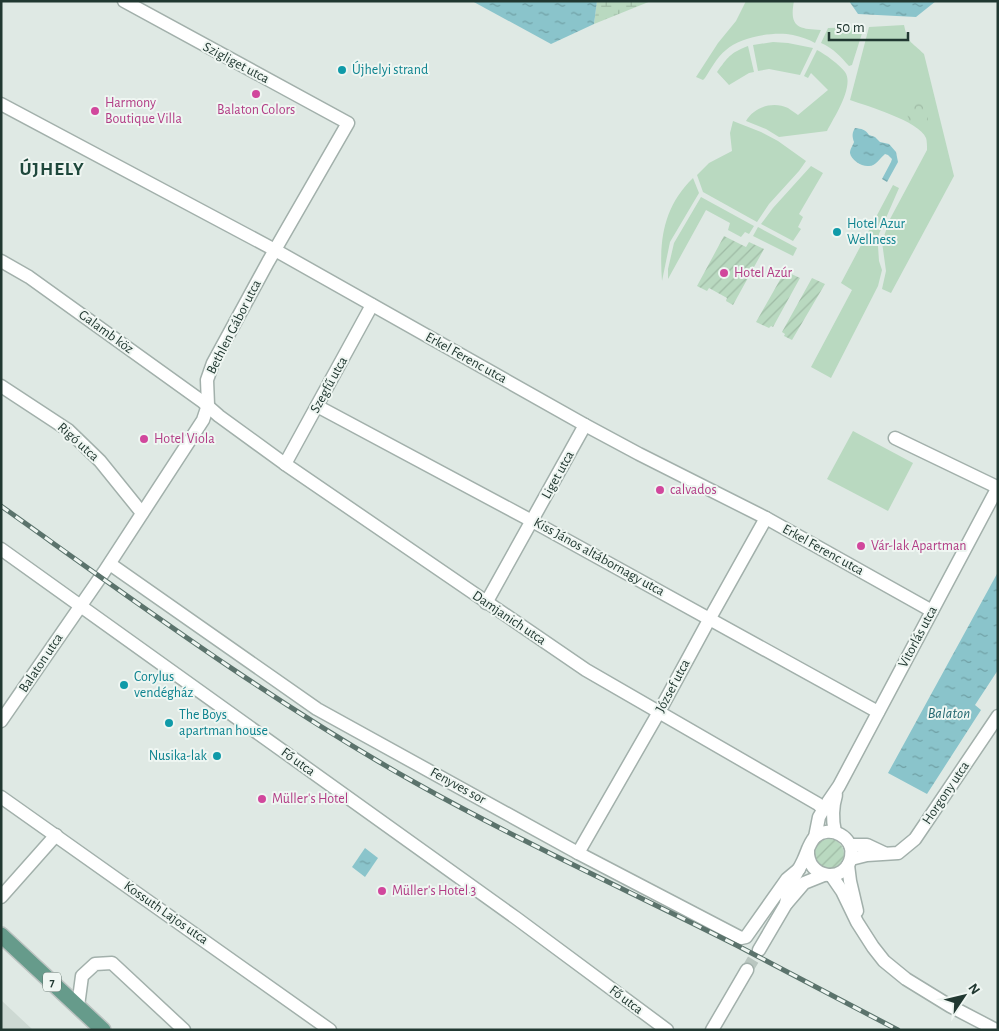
<svg xmlns="http://www.w3.org/2000/svg" width="999" height="1031" font-family="'Alegreya Sans',sans-serif">
	<defs>
		<pattern id="forest-crowns" width="20" height="18" patternUnits="userSpaceOnUse" patternTransform="scale(1.25)"><rect width="20" height="18" fill="#b9d9c0"/><path d="M2 6a3 3 0 1 1 6 0M12 15a3 3 0 1 1 6 0" fill="none" stroke="#9fbba5"/></pattern>
		<pattern id="wetland-marsh" width="20" height="14" patternUnits="userSpaceOnUse" patternTransform="scale(1.25)"><rect width="20" height="14" fill="#b9d9c0"/><path d="M1 5h8M5 5V1M11 12h8M15 12V8" fill="none" stroke="#9fbba5"/></pattern>
		<pattern id="garden-furrows" width="10" height="10" patternUnits="userSpaceOnUse" patternTransform="scale(1.25)"><rect width="10" height="10" fill="#b9d9c0"/><path d="M-1 1l2-2M0 10L10 0M9 11l2-2" fill="none" stroke="#9fbba5"/></pattern>
		<pattern id="water-ripples" width="26" height="14" patternUnits="userSpaceOnUse" patternTransform="scale(1.25)"><rect width="26" height="14" fill="#8ac4cb"/><path d="M2 4q2-2 4 0t4 0M15 11q2-2 4 0t4 0" fill="none" stroke="#70a0a5"/></pattern>
	</defs>
	<rect width="100%" height="100%" fill="#dfe9e4"/>
	<path fill="#cdd9d3" d="M1,1000L33,1030H1Z"/>
	<g fill="#b9d9c0">
		<path d="M746,1H794C789,27 798,29 821,30L815,43C808,39 801,37 793,35C774,31 740,37 726,50C717,57 711,69 705,78L703,80L696,77L718,43L736,21Z"/>
		<path d="M904,25C908,44 912,42 924,54L954,176L891,293L882,289L886,271L882,242L890,219L927,150C927,146 927,141 926,138C919,121 867,106 850,100L869,27Z"/>
		<path d="M864,27L852,65L849,66C841,57 833,48 821,43L828,28Z"/>
		<path d="M773,42L788,43L813,48L800,75L769,69L758,71L753,45Z"/>
		<path d="M748,46L754,72L749,73L729,85L717,72C728,57 730,53 748,46Z"/>
		<path d="M817,50C825,54 840,65 845,72C855,86 833,119 827,131L779,137L766,129L746,121C754,107 773,101 788,108C791,110 795,113 798,115L828,90L811,73L808,78L804,76Z"/>
		<path d="M733,121L761,132L778,141L806,161L799,171L769,204L757,222L703,192L697,175L709,163L732,151L730,133Z"/>
		<path d="M811,166L823,173L799,214L803,217L798,227L801,229L793,241L761,224L773,208Z"/>
		<path d="M693,178L699,193L670,242L662,281C659,241 663,207 693,178Z"/>
		<path d="M893,185L899,188L879,234L878,246L879,261L882,270L878,286L831,378L811,367L852,290L841,283Z"/>
		<path d="M701,197L754,226L749,234L745,232L741,237L728,230L730,223L706,210L668,279V269L674,243Z"/>
		<path d="M758,227L797,248L793,256L753,236Z"/>
		<path d="M853,431L913,463L888,511L827,479Z"/>
	</g>
	<path fill="url(#forest-crowns)" d="M907,101H927L928,121H908Z"/>
	<path fill="url(#wetland-marsh)" d="M597,1H651L594,24Z"/>
	<g fill="url(#garden-furrows)">
		<path d="M724,236L746,247L749,242L764,249L733,305L726,301L727,298L709,288L707,291L697,286Z"/>
		<path d="M785,271L800,278L773,327L771,326L769,328L756,322Z"/>
		<path d="M812,278L825,284L792,340L784,336L785,334L782,332Z"/>
		<circle cx="829" cy="854" r="15"/>
	</g>
	<g fill="url(#water-ripples)">
		<path d="M472,1H597L594,24L551,44Z"/>
		<path d="M849,1H936L916,17L858,14Z"/>
		<path d="M855,128C862,129 865,129 869,135L875,137L880,142L889,144L896,152L898,162L887,182L882,179L891,162L892,159L888,155L885,154C880,158 876,166 869,166C862,167 851,160 850,153C850,149 853,145 854,142C852,136 852,133 855,128Z"/>
		<path d="M998,572V670L975,705L981,710L927,794L888,773Z"/>
		<path d="M365,848L378,858L365,877L352,867Z"/>
	</g>
	<g fill="none" stroke-linecap="round" stroke-linejoin="round">
		<path stroke="#b9c6c0" stroke-width="12" stroke-dasharray="12 6" stroke-linecap="butt" d="M747,970L759,950"/>
		<g stroke="#a2b0ab" stroke-width="15">
			<g id="minor">
				<path d="M1,104L275,250L585,425L639,454L766,518L932,611"/>
				<path d="M1,261L29,277L203,402L219,416L285,464L586,670L818,804L823,809"/>
				<path d="M1,386L68,430L100,461L142,513"/>
				<path d="M317,406L532,521L878,712"/>
				<path d="M895,438L997,487"/>
				<path d="M285,464L372,305"/>
				<path d="M1,549L516,918L667,1030"/>
				<path d="M110,564L317,709L578,853L741,938L746,937L787,879L799,869"/>
				<path d="M486,603L585,425"/>
				<path d="M1,721L104,572L203,420L208,405L207,380L213,363L268,262L348,123L124,1"/>
				<path d="M1,797L330,1030"/>
				<path d="M835,832C832,819 832,808 836,795"/>
				<path d="M815,837L819,817L828,802L839,786L998,487"/>
				<path d="M850,845H867L884,853"/>
				<path d="M578,853L659,712L710,618L766,518"/>
				<path d="M851,859L867,855L898,853L915,839L998,716"/>
				<path d="M848,865L850,881L857,911"/>
				<path d="M831,875L842,891L857,922L873,947L884,961L906,979L950,1006L996,1030"/>
				<path d="M1,897L56,835"/>
				<path d="M786,904C787,899 787,893 789,889C792,879 799,870 803,861C807,853 809,843 815,837C830,824 855,837 851,857C846,884 806,880 808,849"/>
				<path d="M759,950L786,904L804,883L824,875"/>
				<path d="M78,1006L82,976L95,964L112,963L184,1030"/>
				<path d="M712,1030L747,970"/>
			</g>
		</g>
		<g stroke="#bcc3c1" stroke-width="18">
			<path id="major" d="M1,935L103,1030"/>
		</g>
		<use href="#minor" stroke="#fff" stroke-width="12"/>
		<use href="#major" stroke="#669b8b" stroke-width="15"/>
		<g stroke="#5b736c" stroke-width="5">
			<path id="rail" d="M1,506C136,602 270,701 414,782C519,841 629,891 736,945C790,973 844,1002 898,1030"/>
		</g>
		<use href="#rail" stroke="#eff6f2" stroke-width="3" stroke-dasharray="9" stroke-linecap="butt"/>
	</g>
	<g fill="#0f9aa8" stroke="#eff6f2" stroke-width="2">
		<circle cx="342" cy="70" r="5"/>
		<circle cx="837" cy="232" r="5"/>
		<circle cx="124" cy="685" r="5"/>
		<circle cx="169" cy="723" r="5"/>
		<circle cx="217" cy="756" r="5"/>
	</g>
	<g fill="#d1479c" stroke="#eff6f2" stroke-width="2">
		<circle cx="256" cy="94" r="5"/>
		<circle cx="95" cy="111" r="5"/>
		<circle cx="724" cy="273" r="5"/>
		<circle cx="144" cy="439" r="5"/>
		<circle cx="660" cy="490" r="5"/>
		<circle cx="861" cy="546" r="5"/>
		<circle cx="262" cy="799" r="5"/>
		<circle cx="382" cy="891" r="5"/>
	</g>
	<g text-anchor="middle" dominant-baseline="central" stroke-width="4" stroke-linejoin="round" paint-order="stroke">
		<rect fill="#eff6f2" stroke="#5f716b" stroke-width="1" x="43" y="972.5" width="18" height="19" rx="4"/>
		<g font-size="12" font-weight="bold" fill="#213831">
			<text x="52" y="982">7</text>
		</g>
		<g font-size="14" fill="#213831" stroke="#eff6f2">
			<text transform="translate(236 63) rotate(28)">Szigliget utca</text>
			<text transform="translate(234 327) rotate(-63)">Bethlen Gábor utca</text>
			<text transform="translate(106 332) rotate(36)">Galamb köz</text>
			<text transform="translate(466 358) rotate(29)">Erkel Ferenc utca</text>
			<text transform="translate(329 385) rotate(-61)">Szegfű utca</text>
			<text transform="translate(78 442) rotate(42)">Rigó utca</text>
			<text transform="translate(558 475) rotate(-61)">Liget utca</text>
			<text transform="translate(823 550) rotate(29)">Erkel Ferenc utca</text>
			<text transform="translate(599 557) rotate(29)">Kiss János altábornagy utca</text>
			<text transform="translate(509 618) rotate(34)">Damjanich utca</text>
			<text transform="translate(918 637) rotate(-62)">Vitorlás utca</text>
			<text transform="translate(41 663) rotate(-56)">Balaton utca</text>
			<text transform="translate(673 686) rotate(-62)">József utca</text>
			<text transform="translate(298 762) rotate(36)">Fő utca</text>
			<text transform="translate(458 786) rotate(29)">Fenyves sor</text>
			<text transform="translate(946 793) rotate(-56)">Horgony utca</text>
			<text transform="translate(166 913) rotate(35)">Kossuth Lajos utca</text>
			<text transform="translate(626 1000) rotate(37)">Fő utca</text>
		</g>
		<g font-size="14" fill="#0d838f" stroke="#eff6f2" text-anchor="start">
			<text x="352" y="70">Újhelyi strand</text>
			<text x="847" y="224">Hotel Azur<tspan x="847" dy="16">Wellness</tspan></text>
			<text x="134" y="677">Corylus<tspan x="134" dy="16">vendégház</tspan></text>
			<text x="179" y="715">The Boys<tspan x="179" dy="16">apartman house</tspan></text>
			<text x="207" y="756" text-anchor="end">Nusika-lak</text>
		</g>
		<g font-size="14" fill="#b23c85" stroke="#eff6f2" text-anchor="start">
			<text x="105" y="103">Harmony<tspan x="105" dy="16">Boutique Villa</tspan></text>
			<text x="256" y="110" text-anchor="middle">Balaton Colors</text>
			<text x="734" y="273">Hotel Azúr</text>
			<text x="154" y="439">Hotel Viola</text>
			<text x="670" y="490">calvados</text>
			<text x="871" y="546">Vár-lak Apartman</text>
			<text x="272" y="799">Müller's Hotel</text>
			<text x="392" y="891">Müller's Hotel 3</text>
		</g>
		<g font-size="15" font-style="italic" fill="#20656e" stroke="#eff6f2">
			<text x="949" y="713">Balaton</text>
		</g>
		<g font-size="19" font-weight="bold" letter-spacing="1" fill="#1f483c" stroke="#eff6f2">
			<text x="52" y="169">ÚJHELY</text>
		</g>
	</g>
	<rect width="999" height="1031" fill="none" stroke="#213831" stroke-width="5"/>
	<g transform="translate(964 996) rotate(55)" stroke="#eff6f2" stroke-width="4" paint-order="stroke">
	<path d="M0-4L9 19L0 12L-9 19Z" fill="#213831"/>
	<text y="-8" font-size="14" font-weight="bold" text-anchor="middle" fill="#213831">N</text>
	</g>
	<path d="M829 32v8h79v-8" fill="none" stroke="#213831" stroke-width="2.5"/>
	<text x="836" y="32" font-size="15" fill="#213831" stroke="#eff6f2" stroke-width="4" paint-order="stroke">50 m</text>
</svg>
